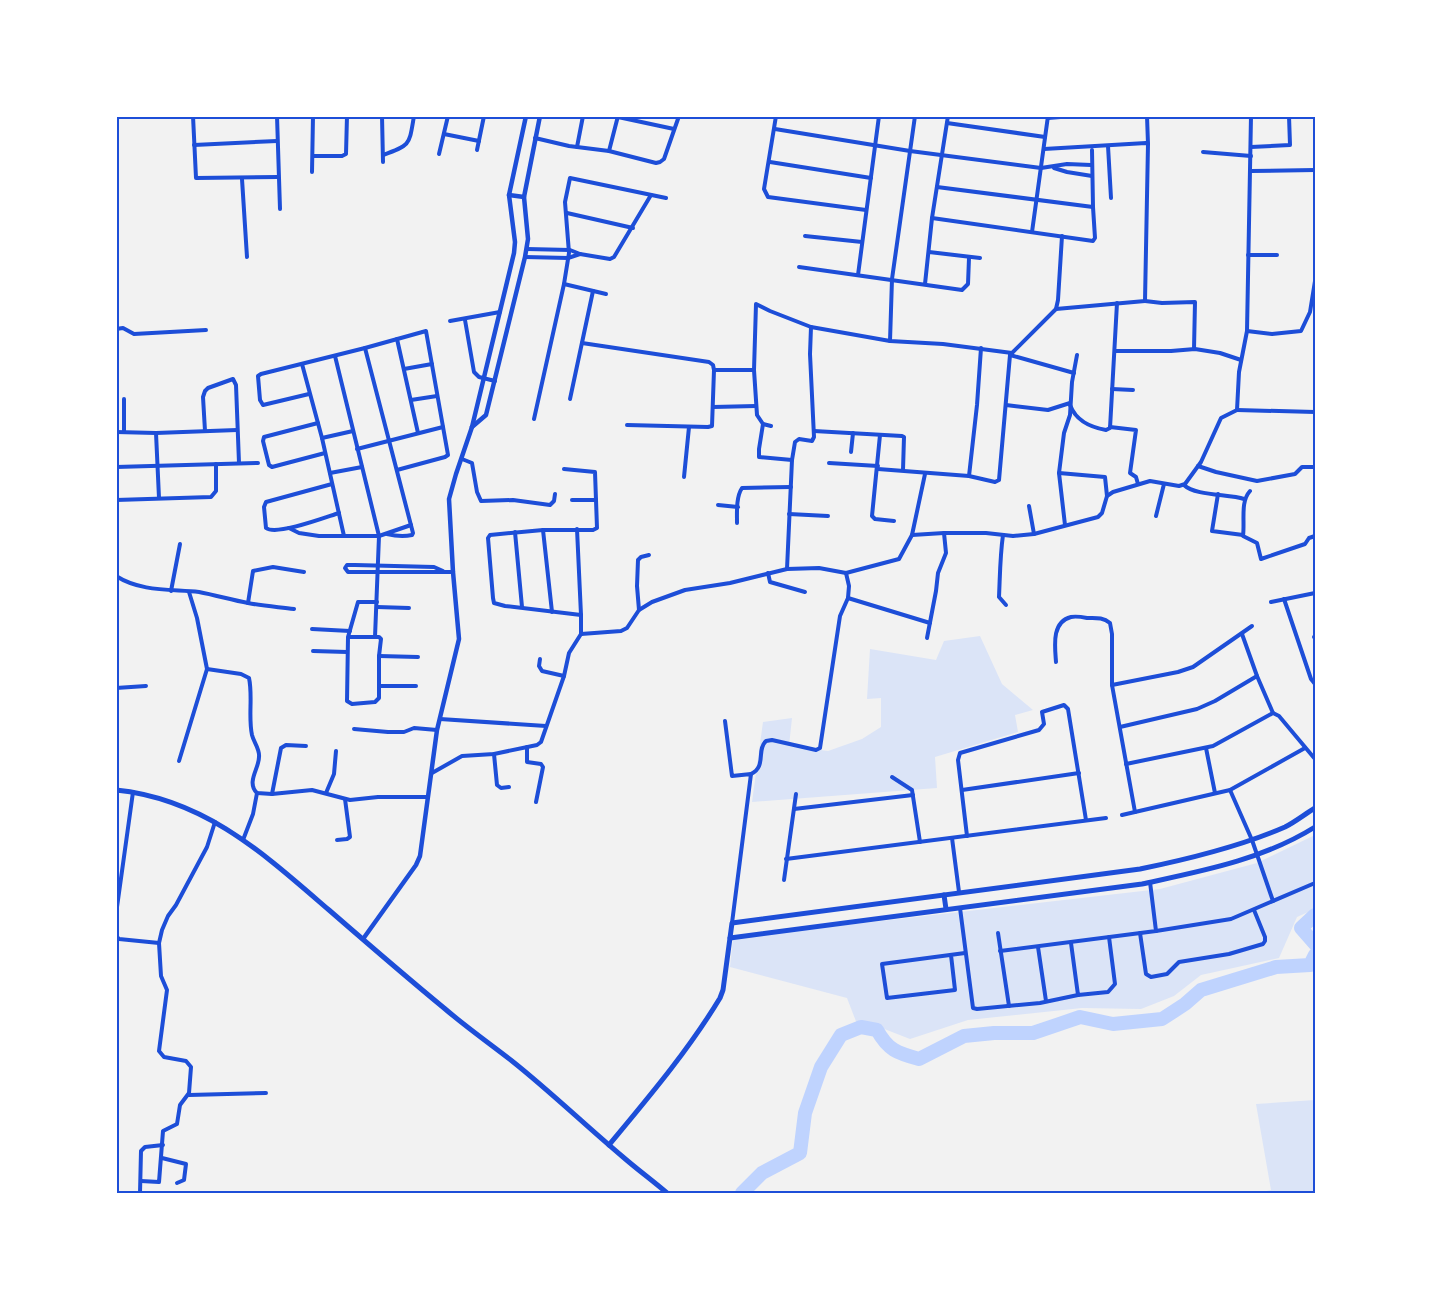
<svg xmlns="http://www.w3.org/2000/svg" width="1431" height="1309" font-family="'PT Sans',sans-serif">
	<rect width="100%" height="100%" fill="#f2f2f2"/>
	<g fill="#dbe4f7">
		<path d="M980,636L1002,684L1033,710L1015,715L1018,732L935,757L937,788L752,802L763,722L792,718L789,746L828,751L862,739L881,727V698L867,699L870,649L936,660L944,641Z"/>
		<path d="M1315,835V909L1297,917L1279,958L1201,975L1174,996L1141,1009L1082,1008L968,1020L910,1039L869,1023L857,1024L847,998L730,967L733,938L1160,889L1257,863Z"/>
		<path d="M1315,1100V1193H1258L1271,1190L1256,1104Z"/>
	</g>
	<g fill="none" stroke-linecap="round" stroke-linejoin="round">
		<g stroke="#bfd3fe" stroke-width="14">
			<path d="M1315,915L1301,928L1315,944"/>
			<path d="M742,1193L762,1173L800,1153L805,1113L821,1067L841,1035L861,1027L877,1030C888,1050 897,1053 919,1059L964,1036L994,1033H1033L1080,1017L1113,1024L1162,1019L1185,1004L1201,990L1276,967L1310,965L1315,955"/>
		</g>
		<g stroke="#1d4ed8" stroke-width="4">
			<path d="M193,116L196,178L278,177"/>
			<path d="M277,116L280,209"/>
			<path d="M382,116L383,162"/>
			<path d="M776,116L764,189L768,197L866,210"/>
			<path d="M1147,116L1148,144"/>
			<path d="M618,117L674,129"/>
			<path d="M1048,118L1073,116"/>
			<path d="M947,123L1045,137"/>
			<path d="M775,129L910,151L1041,168L1067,164L1091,165"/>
			<path d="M444,134L479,141"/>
			<path d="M535,138L569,146L609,151L656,163L660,162L664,159L679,116"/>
			<path d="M194,145L277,141"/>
			<path d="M1108,146L1111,198"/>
			<path d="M577,147L583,116"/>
			<path d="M1251,147L1290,145L1289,116"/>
			<path d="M1044,149L1146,143L1148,144L1145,301L1056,309"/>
			<path d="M477,150L484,116"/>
			<path d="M609,151L618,116"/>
			<path d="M1203,152L1251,156"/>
			<path d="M439,154L448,116"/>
			<path d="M383,155C411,145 409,145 414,116"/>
			<path d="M313,156H342L346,154L347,116"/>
			<path d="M770,162L871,178"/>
			<path d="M1054,168L1067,172L1092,176"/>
			<path d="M1251,171L1315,170"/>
			<path d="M312,172L313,116"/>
			<path d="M242,179L247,257"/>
			<path d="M937,187L1093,207"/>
			<path d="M567,213L633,228"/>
			<path d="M932,218L1093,241L1095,238L1093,207L1092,150"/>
			<path d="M1032,232L1048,116"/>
			<path d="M805,236L862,242"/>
			<path d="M527,249L570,250L580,254L610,259L614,257L651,195"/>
			<path d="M929,252L980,258"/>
			<path d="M1248,255H1277"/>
			<path d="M525,257L568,258L580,254"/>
			<path d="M799,267L962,290L968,284L969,258"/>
			<path d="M858,275L879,116"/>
			<path d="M564,284L606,294"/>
			<path d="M925,284L932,218L948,116"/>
			<path d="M1145,301L1162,303L1195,302L1194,349"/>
			<path d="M465,320L474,372L479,377L495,381"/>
			<path d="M450,321L500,312"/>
			<path d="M116,329L123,328L134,334L206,330"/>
			<path d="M1247,331L1272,334L1301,331L1310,312L1315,281"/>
			<path d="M397,339L418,433"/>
			<path d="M890,341L892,279L915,116"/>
			<path d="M582,343L709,362L713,365L714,370L712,426L708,427L627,425"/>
			<path d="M365,348L413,533L412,535C403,537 395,536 387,534"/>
			<path d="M1115,351H1171L1195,349L1220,353L1241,360"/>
			<path d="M1010,355L1074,373"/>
			<path d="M335,356L379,536L375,637"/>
			<path d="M302,364L322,438L344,536"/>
			<path d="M404,369L432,364"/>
			<path d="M714,370H754"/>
			<path d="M1112,389L1133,390"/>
			<path d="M309,394L263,405L260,400L258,376L261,374L365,348L426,331L448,455L445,457L397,470"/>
			<path d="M124,399V432"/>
			<path d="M570,399L593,291"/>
			<path d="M411,400L437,396"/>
			<path d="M1006,405L1048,410L1070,403"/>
			<path d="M1070,405C1076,421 1090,427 1106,430L1110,428L1117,303"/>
			<path d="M713,407L756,406"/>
			<path d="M1237,410L1315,412"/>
			<path d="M534,419L564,284L569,253L565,202L570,178L666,198"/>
			<path d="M318,423L264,437L263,441L269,465L272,467L325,453"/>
			<path d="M763,424L759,449V457L792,460"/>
			<path d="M771,426L763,424L757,415L754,370L756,304L770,311L811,327L890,341L943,344L1012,353"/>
			<path d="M1110,427L1136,430L1130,473L1136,477L1138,484"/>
			<path d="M205,431L203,397L205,391L208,388L233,379L236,385L239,463"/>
			<path d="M814,431L902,436L904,437L903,470"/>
			<path d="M116,432L156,433L237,430"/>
			<path d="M156,433L159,498"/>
			<path d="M880,435L872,516L875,519L894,521"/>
			<path d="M322,438L353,431"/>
			<path d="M357,449L443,427"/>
			<path d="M851,452L853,433"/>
			<path d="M462,459L472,463L477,492L481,501L513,500L550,505L554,501L555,494"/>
			<path d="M829,463L878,466"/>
			<path d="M1198,466L1216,472L1257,481L1295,474L1302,467H1315"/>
			<path d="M116,467L258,463"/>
			<path d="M564,469L595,472L597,528L593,530H543L490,535L488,538L493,598L494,603L505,606L581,615"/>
			<path d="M878,469L969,476L995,482L999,480L1010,355L1056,309L1058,300L1062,236"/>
			<path d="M330,473L362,467"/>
			<path d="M1059,473L1105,477L1107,496"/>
			<path d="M969,476L977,405L981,348"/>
			<path d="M684,477L689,427"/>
			<path d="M332,484L266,502L264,507L266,528C277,536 326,517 339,513"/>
			<path d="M1184,485C1195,496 1229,494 1244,499"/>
			<path d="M1250,491C1240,502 1245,521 1243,536L1257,543L1261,559L1305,544L1309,538L1315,536"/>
			<path d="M1218,494L1212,531L1243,535"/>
			<path d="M116,500L211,497L216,491V464"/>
			<path d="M572,500H596"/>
			<path d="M718,505L738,507"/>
			<path d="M1029,506L1034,534"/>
			<path d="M789,514L828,516"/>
			<path d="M1156,516L1164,484"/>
			<path d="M737,523C737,512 736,497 742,488L791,487"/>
			<path d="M1065,525L1059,473L1064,433L1070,415L1072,382L1077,355"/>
			<path d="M289,528L299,533L319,536H379L411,525"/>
			<path d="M577,529L581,615V634"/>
			<path d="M543,530L552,612"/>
			<path d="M515,532L522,607"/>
			<path d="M912,535L944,533H986L1013,536L1034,534L1098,517L1102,513L1107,496L1113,492L1150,481L1179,486L1185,484L1201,462L1221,418L1237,410L1239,372L1247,331L1251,116"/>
			<path d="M1003,535C1000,556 1000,576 999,597L1006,605"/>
			<path d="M787,569L792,460L795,442L799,439L812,441L814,437L810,354L811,327"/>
			<path d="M443,571L434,567L355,565H347L345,568L348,572H453"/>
			<path d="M768,573L770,582L805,592"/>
			<path d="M846,573L849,586L848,598L930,623"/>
			<path d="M116,576C141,592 171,589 199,592C215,595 232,600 248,603C263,606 279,607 294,609"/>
			<path d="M171,591L180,544"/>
			<path d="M1284,599L1311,679L1315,684"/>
			<path d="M1271,602L1315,593"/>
			<path d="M248,603L253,571L273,567L304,572"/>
			<path d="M377,607L409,608"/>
			<path d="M639,610L637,586L638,560L641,557L649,555"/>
			<path d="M312,629L350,631"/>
			<path d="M581,634L621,631L627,628L639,610L652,602L685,590L730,583L787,569L819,568L846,573L899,559L912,535L925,474"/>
			<path d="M1242,634L1257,676L1273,713"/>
			<path d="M348,637H379L381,639L379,656V698L375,702L352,704L347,701L348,637L358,602H377"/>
			<path d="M1314,637H1315"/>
			<path d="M927,638L936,591L938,573L946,553L944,533"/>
			<path d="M313,651L347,652"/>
			<path d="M379,656L418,657"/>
			<path d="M540,659L539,666L542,671L564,676"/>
			<path d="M1056,662C1055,647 1051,622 1071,617C1076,616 1082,617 1087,618C1096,618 1103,617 1110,623L1112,634V685L1135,812"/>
			<path d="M207,669L241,674L249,678C253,696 248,717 252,735C254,743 260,749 259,757C259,769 246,782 257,793L272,794L312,790L350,800L378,797H428"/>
			<path d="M1112,685L1178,672L1193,667L1252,626"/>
			<path d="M379,686H416"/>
			<path d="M116,688L146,686"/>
			<path d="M440,719L546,726"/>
			<path d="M725,721L732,776L751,774L732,923"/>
			<path d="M1120,727L1197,709L1215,701L1257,676"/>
			<path d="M354,729L388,732H404L414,728L437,730"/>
			<path d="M527,747V762L541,764L543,767L536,802"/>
			<path d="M1206,748L1215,793"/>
			<path d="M494,754L497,785L501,788L509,787"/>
			<path d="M179,761L207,669L197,618L189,592"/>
			<path d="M1126,764L1213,746L1273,713L1279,716L1315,759"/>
			<path d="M432,773L462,756L494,754L537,745L541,742L564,676L569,653L581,634"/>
			<path d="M751,774C767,766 756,750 766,741L772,740L816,750L820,748L840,616L848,598"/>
			<path d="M892,777L912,790L920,842"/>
			<path d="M962,790L1079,773"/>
			<path d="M1230,790L1252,840L1273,901"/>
			<path d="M326,793L334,774L336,751"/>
			<path d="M272,794L281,748L286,745L306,746"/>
			<path d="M794,809L913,795"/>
			<path d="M1122,815L1230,790L1305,748"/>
			<path d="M967,836L958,760L960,753L1039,730L1044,724L1042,712L1064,705L1068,709L1086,820"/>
			<path d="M952,838L959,892"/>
			<path d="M243,840L253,814L257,793"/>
			<path d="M337,840L347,839L350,837L345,799"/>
			<path d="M786,859L1106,818"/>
			<path d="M784,880L796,794"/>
			<path d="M117,907L133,792"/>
			<path d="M960,908L973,1008L977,1009L1040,1003L1078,995"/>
			<path d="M1156,931L1231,919L1315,883"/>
			<path d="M116,933L117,918"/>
			<path d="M998,933L1009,1006"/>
			<path d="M1140,933L1146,974L1151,977L1167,974L1179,962L1229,954L1263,944L1265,941V937L1254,910"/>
			<path d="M116,936L119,939L159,943"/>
			<path d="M1071,943L1078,995L1108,992L1115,984L1109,937"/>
			<path d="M1038,947L1046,1001"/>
			<path d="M1000,951L1156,931L1150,882"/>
			<path d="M951,955L955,990L887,998L882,964L965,953"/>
			<path d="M189,1095L266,1093"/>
			<path d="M162,1158L186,1164L184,1180L177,1183"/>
			<path d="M141,1181L159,1182L163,1131L177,1124L180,1105L189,1093L191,1067L186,1061L164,1057L159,1051L167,990L161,976L159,943L162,930L168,916L176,905L207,847L215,822"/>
			<path d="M140,1193L141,1151L145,1147L163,1145"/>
		</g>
		<g stroke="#1d4ed8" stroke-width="4.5">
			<path d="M509,195L524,197"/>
			<path d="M472,427L486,415L525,257L528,239L524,197L540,116"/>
			<path d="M363,939L416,865L420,856L437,730L459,639L453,572L449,499L456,474L472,427L514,253L515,242L509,195L526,116"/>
		</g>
		<g stroke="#1d4ed8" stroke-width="5">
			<path d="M116,790C205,799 264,854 329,910C367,943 405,976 444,1008C466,1027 489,1043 512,1061C551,1092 586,1126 623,1157C638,1170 653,1181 667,1193"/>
			<path d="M944,895L946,909"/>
			<path d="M730,938L1142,884C1202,871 1262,860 1315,827"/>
			<path d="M609,1145C648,1098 688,1051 720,998L723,990L732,923L1140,869C1189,859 1239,847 1285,827C1295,822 1305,814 1315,808"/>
		</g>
	</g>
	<rect width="1431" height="1309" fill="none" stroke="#ffffff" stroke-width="235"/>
	<rect x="118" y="118" width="1196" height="1074" fill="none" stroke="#1d4ed8" stroke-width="2"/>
</svg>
